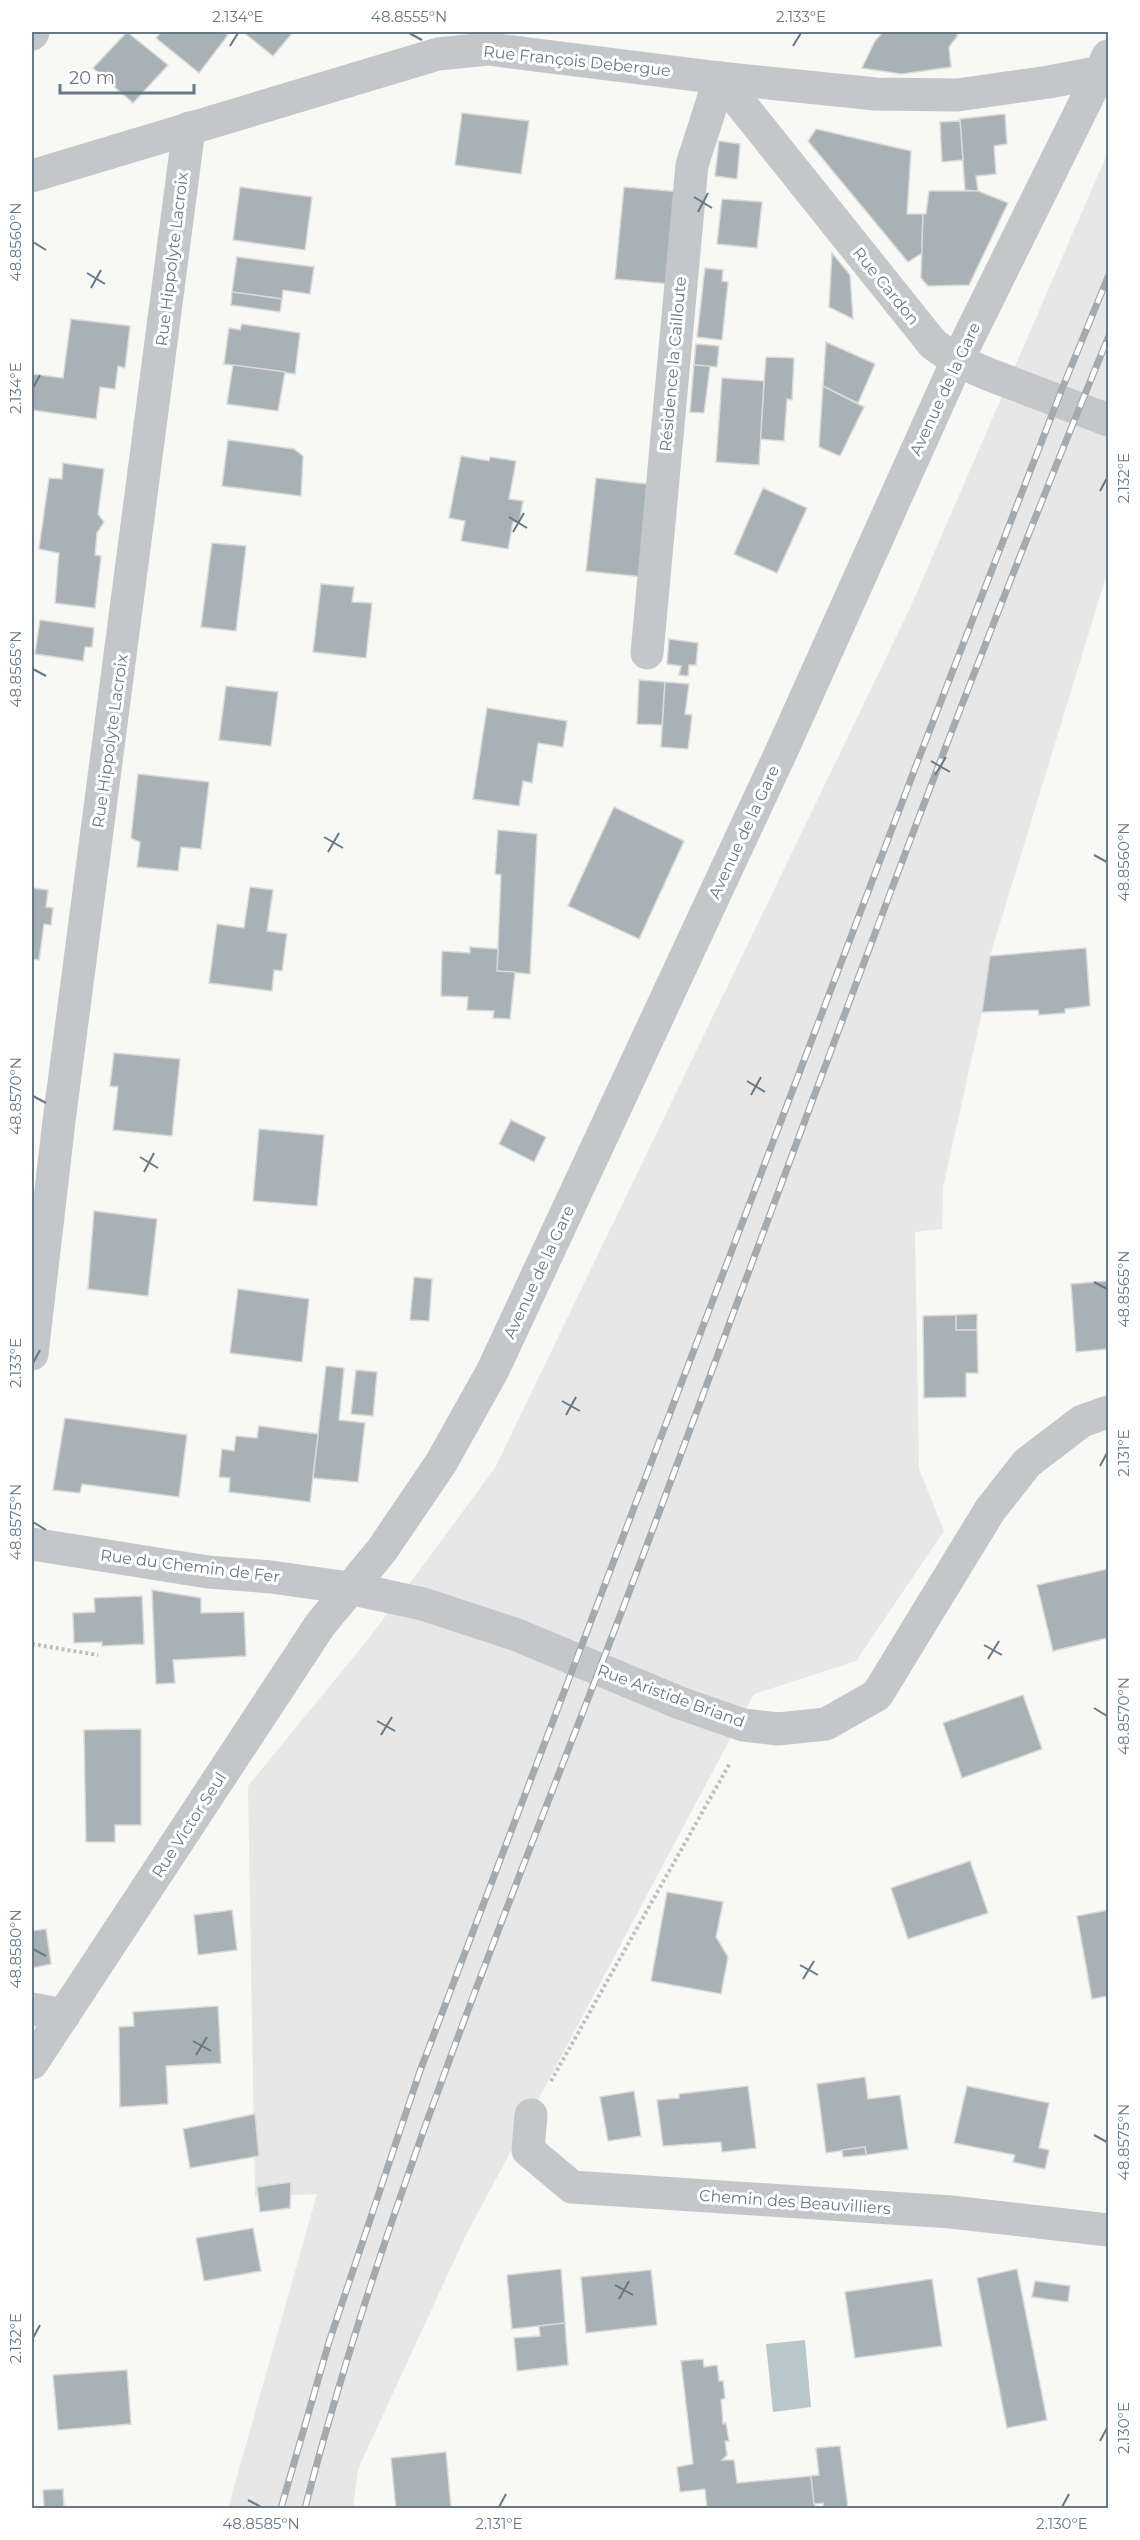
<svg xmlns="http://www.w3.org/2000/svg" width="1140" height="2540" font-family="Montserrat,sans-serif">
	<rect width="100%" height="100%" fill="#f8f8f5"/>
	<path fill="#e6e7e6" d="M1108,152V570L990,956L982,1012L943,1187L942,1229L915,1232L919,1469L944,1531L856,1661L754,1694L465,2237L358,2469L353,2508H228L317,2194L255,2197L248,1786L370,1637L495,1468L911,606Z"/>
	<path fill="#b9c6ca" d="M805,2340L811,2407L773,2412L766,2344Z"/>
	<g fill="#a8b1b6" stroke="#d9d9d7" stroke-width="1.5">
		<path d="M127,32L168,65L133,103L93,68Z"/>
		<path d="M161,32H224L228,35L199,73L156,38Z"/>
		<path d="M243,32H293L273,56Z"/>
		<path d="M883,32H954L958,35L949,47L951,67L901,74L862,68L875,41Z"/>
		<path d="M462,113L529,121L521,174L455,165Z"/>
		<path d="M1005,114L1007,144L994,146L996,174L976,176L978,191L965,190L960,119Z"/>
		<path d="M960,121L963,160L942,162L940,122Z"/>
		<path d="M816,129L911,151L907,214H923L922,253L908,262L808,141Z"/>
		<path d="M719,141L740,144L737,179L715,176Z"/>
		<path d="M240,187L312,197L305,250L233,240Z"/>
		<path d="M624,187L681,192L672,284L615,279Z"/>
		<path d="M929,191H978L1008,203L969,285L928,286L921,278L923,214H926Z"/>
		<path d="M722,199L762,202L757,248L717,244Z"/>
		<path d="M832,253L850,275L853,319L829,307Z"/>
		<path d="M237,257L314,267L310,294L283,290L282,299L232,292Z"/>
		<path d="M705,268L723,270L722,281L728,282L722,340L697,337Z"/>
		<path d="M232,292L282,299L280,312L231,305Z"/>
		<path d="M71,319L130,326L125,368L118,366L115,389L100,387L96,419L32,410V374L63,378Z"/>
		<path d="M242,324L300,333L295,374L224,364L229,328L240,330Z"/>
		<path d="M826,342L875,364L858,403L823,386Z"/>
		<path d="M696,344L719,346L717,367L694,365Z"/>
		<path d="M766,357L794,358L792,400L787,399L784,441L760,439Z"/>
		<path d="M233,365L285,372L278,411L227,404Z"/>
		<path d="M694,365L710,366L704,413L690,412Z"/>
		<path d="M722,378L764,381L759,465L716,462Z"/>
		<path d="M823,386L864,407L840,456L819,447Z"/>
		<path d="M228,440L294,449L303,456L301,496L222,486Z"/>
		<path d="M461,456L489,461L490,457L516,461L509,499L523,501L519,523L513,522L508,549L461,541L465,521L449,518Z"/>
		<path d="M63,463L104,469L98,514L104,522L97,533L95,555L101,556L95,608L55,603L59,553L39,549L49,478L62,479Z"/>
		<path d="M596,478L655,485L644,577L586,571Z"/>
		<path d="M763,488L807,508L777,573L734,554Z"/>
		<path d="M212,543L246,546L236,631L201,627Z"/>
		<path d="M321,584L354,587L352,602L372,603L366,658L313,652Z"/>
		<path d="M40,620L94,628L92,647H85L83,661L35,654Z"/>
		<path d="M669,639L698,643L696,665H689L688,676L679,675L681,666L667,664Z"/>
		<path d="M639,680L665,682L662,725L637,724Z"/>
		<path d="M665,682L689,684L685,714L692,715L688,749L661,747Z"/>
		<path d="M226,686L278,692L271,746L219,740Z"/>
		<path d="M487,708L567,721L563,747L538,743L532,783L523,781L519,806L473,799Z"/>
		<path d="M138,774L209,782L201,849L181,847L178,871L137,867L140,842L131,838Z"/>
		<path d="M614,807L684,841L639,939L568,906Z"/>
		<path d="M498,830L537,834L530,974L497,971L501,875L495,874Z"/>
		<path d="M250,887L273,890L267,931L287,934L282,971L274,970L272,991L209,983L217,924L244,928Z"/>
		<path d="M32,888L48,890L46,907L53,908L51,925L44,924L39,960L32,959Z"/>
		<path d="M470,947L498,949L497,971L515,972L510,1019L493,1018L494,1011L467,1010L468,997L441,996L442,951L470,953Z"/>
		<path d="M1086,948L1090,1006L1065,1009V1013L1039,1015L1038,1010L982,1012L990,956Z"/>
		<path d="M114,1053L180,1059L172,1136L113,1130L118,1087L110,1086Z"/>
		<path d="M511,1120L546,1137L534,1162L499,1144Z"/>
		<path d="M259,1129L324,1135L317,1206L253,1201Z"/>
		<path d="M94,1211L157,1219L148,1296L88,1289Z"/>
		<path d="M414,1277L432,1279L429,1321L410,1320Z"/>
		<path d="M1108,1281V1349L1076,1352L1071,1284Z"/>
		<path d="M238,1289L309,1299L302,1362L230,1353Z"/>
		<path d="M977,1314V1330H956V1315Z"/>
		<path d="M956,1315V1330H977L978,1373H966V1397L924,1398L923,1316Z"/>
		<path d="M326,1366L344,1368L339,1420L365,1423L358,1482L313,1478Z"/>
		<path d="M356,1370L377,1372L373,1416L351,1414Z"/>
		<path d="M65,1418L187,1435L179,1497L82,1484L80,1493L53,1490Z"/>
		<path d="M259,1426L318,1434L310,1502L229,1492L230,1478L219,1477L222,1449L234,1451L236,1436L257,1438Z"/>
		<path d="M1108,1569V1643L1107,1638L1053,1651L1037,1585Z"/>
		<path d="M152,1590L201,1598V1613L244,1612L246,1656L173,1660L175,1683L156,1684Z"/>
		<path d="M142,1596L144,1644L102,1646V1642L74,1643L73,1613L95,1612L94,1598Z"/>
		<path d="M1023,1695L1042,1749L962,1778L943,1723Z"/>
		<path d="M141,1729V1825H115V1842H86L84,1730Z"/>
		<path d="M970,1861L988,1913L908,1939L891,1888Z"/>
		<path d="M667,1892L723,1902L716,1937L728,1957L721,1994L651,1981Z"/>
		<path d="M232,1910L237,1950L198,1955L194,1915Z"/>
		<path d="M1108,1910V1996L1092,1999L1077,1916Z"/>
		<path d="M46,1929L51,1964L32,1968V1931Z"/>
		<path d="M218,2006L221,2063L166,2066L168,2104L120,2107L119,2027L134,2026L133,2012Z"/>
		<path d="M865,2077L868,2099L900,2095L908,2149L866,2155L865,2147L826,2153L817,2084Z"/>
		<path d="M748,2086L756,2148L722,2152L721,2142L663,2146L657,2100L679,2098V2094Z"/>
		<path d="M967,2086L1049,2103L1039,2148L1049,2150L1045,2169L1013,2162L1015,2155L954,2143Z"/>
		<path d="M634,2091L641,2136L608,2141L600,2097Z"/>
		<path d="M255,2114L259,2156L190,2168L183,2129Z"/>
		<path d="M865,2147L866,2155L843,2157L842,2150Z"/>
		<path d="M291,2182L290,2208L260,2212L257,2187Z"/>
		<path d="M253,2228L261,2271L204,2281L196,2238Z"/>
		<path d="M561,2269L565,2323L512,2329L507,2275Z"/>
		<path d="M1017,2269L1047,2420L1007,2428L977,2278Z"/>
		<path d="M651,2270L657,2325L586,2333L581,2277Z"/>
		<path d="M932,2279L942,2346L855,2358L845,2292Z"/>
		<path d="M1035,2281L1070,2286L1068,2302L1032,2297Z"/>
		<path d="M565,2323L568,2365L517,2371L514,2338L540,2336L539,2326Z"/>
		<path d="M703,2359L704,2367L717,2365L719,2381H723L725,2398L721,2400L723,2424L726,2423L729,2441H725L727,2455L722,2460H734L737,2483L811,2476L815,2508H699H707L705,2489L680,2492L677,2467L693,2464L681,2361Z"/>
		<path d="M127,2370L131,2424L58,2430L53,2375Z"/>
		<path d="M840,2446L848,2508H824L823,2503L814,2504L811,2476L819,2475L816,2448Z"/>
		<path d="M446,2452L451,2508H396L391,2458Z"/>
		<path d="M63,2489L64,2508H44L43,2490Z"/>
	</g>
	<g fill="none" stroke-linecap="round" stroke-linejoin="round">
		<g stroke="#bdc0c2" stroke-width="4" stroke-dasharray="3 3" stroke-linecap="butt">
			<path d="M32,1644L98,1655"/>
			<path d="M551,2081L730,1763"/>
		</g>
		<g stroke="#c3c7ca" stroke-width="33">
			<path d="M32,34L33,32"/>
			<path d="M720,78L933,344L957,361L988,374L1108,420"/>
			<path d="M32,176L438,54L488,49L720,78L876,94L957,95L1049,82L1101,72"/>
			<path d="M647,653L692,165L720,78"/>
			<path d="M32,1354L59,1121L189,128"/>
			<path d="M32,1544L208,1572L271,1577L349,1588L423,1604L517,1635L680,1703L743,1725L778,1729L826,1724L877,1695L990,1510L1027,1463L1082,1421L1108,1412"/>
			<path d="M32,2009L64,2015"/>
			<path d="M32,2063L320,1625L382,1550L441,1463L493,1370L783,748L957,361L1108,56"/>
			<path d="M531,2115L528,2150L572,2187L951,2212L1108,2230"/>
		</g>
		<g stroke="#a4abb0" stroke-width="7">
			<g id="rail">
				<path d="M281,2508L329,2342L420,2071L917,763L1062,389L1108,277"/>
				<path d="M305,2508C389,2186 521,1878 639,1566C793,1156 941,743 1108,338"/>
			</g>
		</g>
		<use href="#rail" stroke="#fff" stroke-width="4.5" stroke-dasharray="14" stroke-linecap="butt"/>
	</g>
	<path fill="none" stroke="#677986" stroke-width="2" d="M409,33L422,40M230,46L238,33M793,46L801,33M694,197L712,208M698,212L708,193M33,242L46,250M87,273L105,284M91,288L101,270M33,388L40,375M1100,491L1107,478M509,517L527,528M513,532L524,513M33,669L46,676M931,761L950,772M935,775L946,757M324,837L343,848M328,852L339,833M1094,855L1107,862M747,1081L765,1092M751,1095L761,1077M33,1096L46,1103M140,1157L158,1168M144,1172L154,1153M1094,1282L1107,1289M33,1363L40,1350M562,1401L580,1411M566,1415L576,1397M1100,1466L1107,1453M33,1522L46,1530M984,1645L1002,1655M988,1659L999,1641M1094,1708L1107,1716M377,1721L395,1731M381,1735L392,1717M33,1949L46,1956M800,1965L818,1975M803,1979L814,1961M193,2041L211,2051M196,2055L207,2037M1094,2135L1107,2142M615,2285L633,2295M619,2299L629,2281M33,2338L40,2325M1100,2441L1107,2428M248,2500L261,2507M499,2507L506,2494M1062,2507L1069,2494"/>
	<g text-anchor="middle" dominant-baseline="central" stroke-width="6" stroke-linejoin="round" paint-order="stroke">
		<g font-size="16" fill="#677986" stroke="#fff">
			<text transform="translate(577 61) rotate(6)">Rue François Debergue</text>
			<text transform="translate(172 259) rotate(-83)">Rue Hippolyte Lacroix</text>
			<text transform="translate(886 286) rotate(51)">Rue Cardon</text>
			<text transform="translate(673 364) rotate(-85)">Résidence la Cailloute</text>
			<text transform="translate(945 389) rotate(-65)">Avenue de la Gare</text>
			<text transform="translate(110 741) rotate(-82)">Rue Hippolyte Lacroix</text>
			<text transform="translate(744 832) rotate(-65)">Avenue de la Gare</text>
			<text transform="translate(539 1272) rotate(-65)">Avenue de la Gare</text>
			<text transform="translate(190 1566) rotate(7)">Rue du Chemin de Fer</text>
			<text transform="translate(671 1696) rotate(20)">Rue Aristide Briand</text>
			<text transform="translate(189 1825) rotate(-57)">Rue Victor Seul</text>
			<text transform="translate(795 2202) rotate(4)">Chemin des Beauvilliers</text>
		</g>
	</g>
	<rect width="1140" height="2540" fill="none" stroke="#ffffff" stroke-width="66"/>
	<path d="M60 84v9h134v-9" fill="none" stroke="#677986" stroke-width="3"/>
	<text x="69" y="84" font-size="18" fill="#677986" stroke="#ffffff" stroke-width="4.5" paint-order="stroke">20 m</text>
	<rect x="33" y="33" width="1074" height="2474" fill="none" stroke="#677986" stroke-width="2"/>
	<g font-size="15" text-anchor="middle" fill="#677986">
		<text x="238" y="22">2.134°E</text>
		<text x="409" y="22">48.8555°N</text>
		<text x="801" y="22">2.133°E</text>
		<text transform="translate(16 242) rotate(-90)" y="5">48.8560°N</text>
		<text transform="translate(16 388) rotate(-90)" y="5">2.134°E</text>
		<text transform="translate(1124 478) rotate(-90)" y="5">2.132°E</text>
		<text transform="translate(16 669) rotate(-90)" y="5">48.8565°N</text>
		<text transform="translate(1124 862) rotate(-90)" y="5">48.8560°N</text>
		<text transform="translate(16 1096) rotate(-90)" y="5">48.8570°N</text>
		<text transform="translate(1124 1289) rotate(-90)" y="5">48.8565°N</text>
		<text transform="translate(16 1363) rotate(-90)" y="5">2.133°E</text>
		<text transform="translate(1124 1453) rotate(-90)" y="5">2.131°E</text>
		<text transform="translate(16 1522) rotate(-90)" y="5">48.8575°N</text>
		<text transform="translate(1124 1716) rotate(-90)" y="5">48.8570°N</text>
		<text transform="translate(16 1949) rotate(-90)" y="5">48.8580°N</text>
		<text transform="translate(1124 2142) rotate(-90)" y="5">48.8575°N</text>
		<text transform="translate(16 2338) rotate(-90)" y="5">2.132°E</text>
		<text transform="translate(1124 2428) rotate(-90)" y="5">2.130°E</text>
		<text x="261" y="2529">48.8585°N</text>
		<text x="499" y="2529">2.131°E</text>
		<text x="1062" y="2529">2.130°E</text>
	</g>
</svg>
